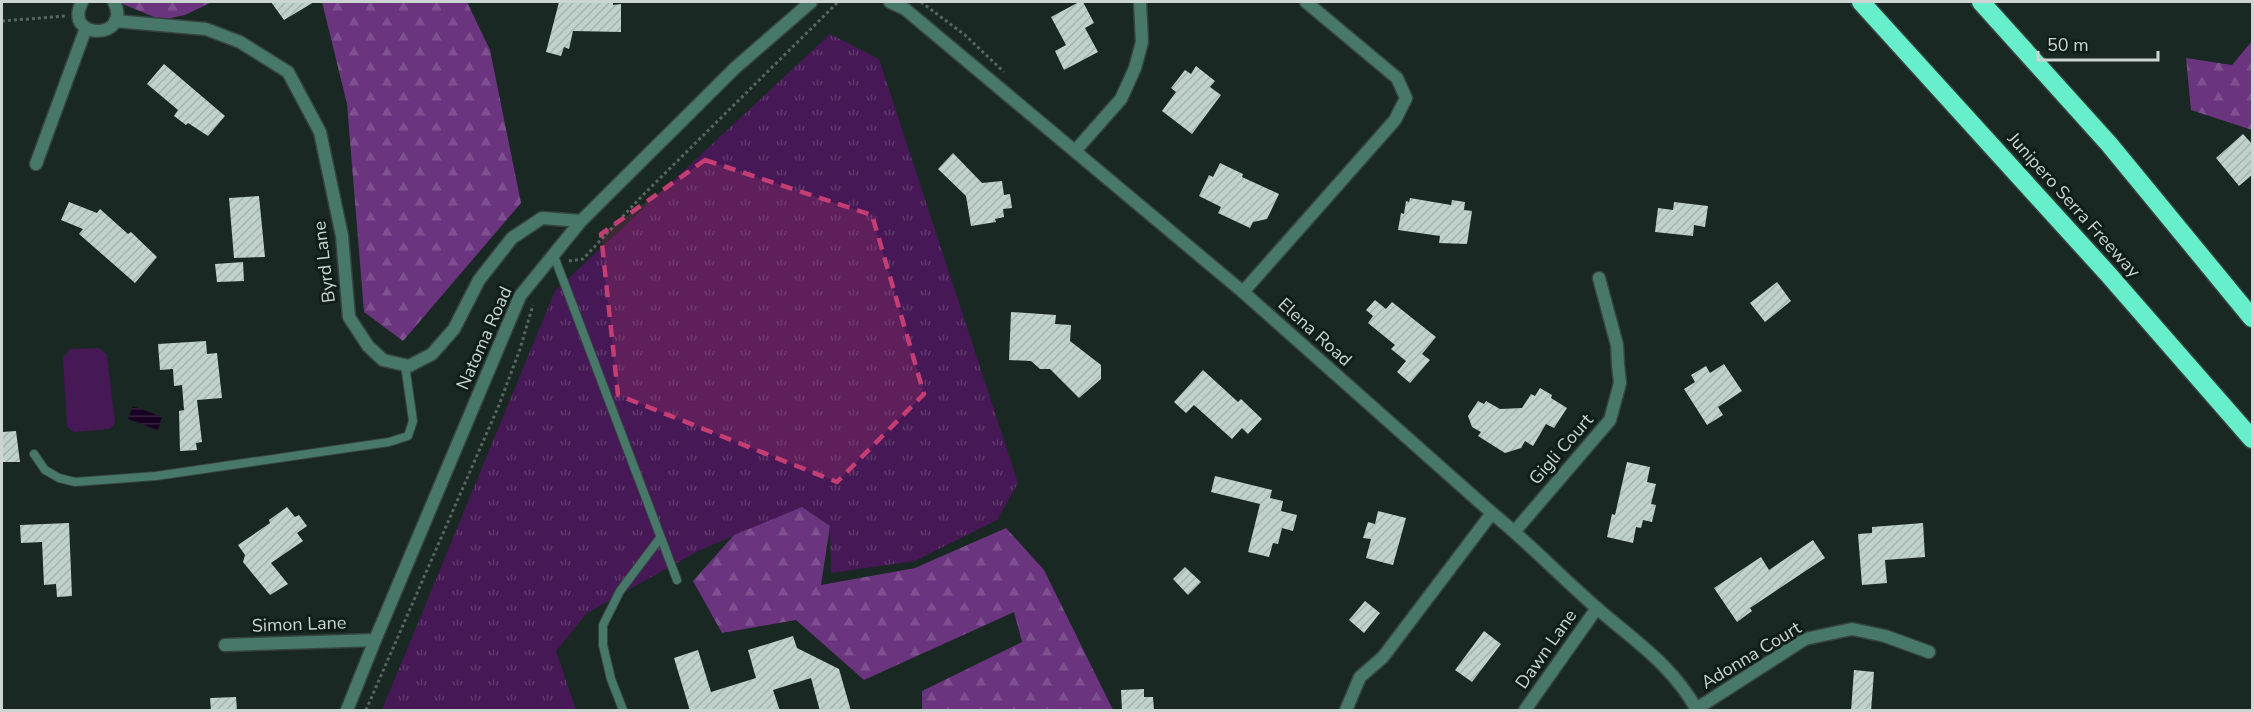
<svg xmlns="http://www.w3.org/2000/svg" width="2254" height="712" font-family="'Nunito Sans',sans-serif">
	<defs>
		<pattern id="grass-tufts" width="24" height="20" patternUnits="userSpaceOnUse" patternTransform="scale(1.5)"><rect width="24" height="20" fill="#461856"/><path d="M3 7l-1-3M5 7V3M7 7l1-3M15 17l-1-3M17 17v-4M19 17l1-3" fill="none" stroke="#60396d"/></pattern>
		<pattern id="forest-firs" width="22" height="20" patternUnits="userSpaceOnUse" patternTransform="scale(1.5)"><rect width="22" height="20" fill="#6a347e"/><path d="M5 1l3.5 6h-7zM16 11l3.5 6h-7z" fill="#7e508f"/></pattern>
		<pattern id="water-rules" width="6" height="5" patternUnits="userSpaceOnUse" patternTransform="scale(1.5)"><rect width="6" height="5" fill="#170021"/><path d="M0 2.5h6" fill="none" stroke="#382440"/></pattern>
		<pattern id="building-hatch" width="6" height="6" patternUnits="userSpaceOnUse" patternTransform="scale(1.5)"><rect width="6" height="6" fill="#bfd1cb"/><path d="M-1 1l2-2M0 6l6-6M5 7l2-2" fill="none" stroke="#a5b4af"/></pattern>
	</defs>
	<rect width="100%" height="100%" fill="#192823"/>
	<path fill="url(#grass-tufts)" d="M830,34L879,59L1018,483L997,520L915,561L831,573L830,526L802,507L698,551L587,613L556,651L576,710H382L555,291Z"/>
	<g fill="url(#forest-firs)">
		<path d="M118,2H212L185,15L161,20Z"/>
		<path d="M322,2H467L490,50L521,203L403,341L364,312L347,104Z"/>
		<path d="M2252,41V130L2191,110L2186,58L2232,65Z"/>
		<path d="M802,507L830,526L821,585L915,568L1006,528L1044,570L1113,710H922V691L1022,642L1014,612L864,680L796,620L722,633L693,581L734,535Z"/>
	</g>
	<path fill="#461856" d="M99,348L107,355L115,423L110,429L74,432L67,427L63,358L70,349Z"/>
	<path fill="url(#water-rules)" d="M133,406L162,417L158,430L128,419Z"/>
	<g fill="url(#building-hatch)">
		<path d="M271,2H314L284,20Z"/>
		<path d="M559,2H613V5L621,4V32L573,31L569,49L564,47L561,56L546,52Z"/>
		<path d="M1079,2H1083L1094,23L1085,28L1098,52L1064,70L1055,51L1066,45L1051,17Z"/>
		<path d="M164,64L225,116L208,136L188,123L186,125L174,116L178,110L147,84Z"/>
		<path d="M1196,66L1215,81L1210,87L1221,95L1192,134L1162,111L1176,92L1171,88L1185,70L1191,74Z"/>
		<path d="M2243,134L2253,145V174L2239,186L2216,158Z"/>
		<path d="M953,153L982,183L1002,181L1004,195L1010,194L1012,208L1003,209L1004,217L995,219L996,222L971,226L966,196L938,169Z"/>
		<path d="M1220,163L1243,174L1242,177L1279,194L1267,219L1253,222L1250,228L1218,213L1221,207L1199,196L1209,175L1213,177Z"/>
		<path d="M259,196L265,257L234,258L229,198Z"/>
		<path d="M1410,198L1451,205L1452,200L1465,202L1464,210L1472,211L1467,244L1439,243L1440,236L1398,230L1401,213L1404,214L1406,201L1409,202Z"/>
		<path d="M69,202L97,213L100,209L128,234L131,232L157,257L135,283L79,234L83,229L61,220Z"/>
		<path d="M1674,202L1708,206L1705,227L1694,225L1693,236L1655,232L1658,208L1673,210Z"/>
		<path d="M243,262L244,281L217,282L215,264Z"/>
		<path d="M1777,282L1791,301L1765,322L1750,303Z"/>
		<path d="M1375,300L1386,309L1392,302L1436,337L1422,354L1430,360L1410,383L1397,372L1406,361L1391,349L1395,345L1368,323L1373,316L1366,310Z"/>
		<path d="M1011,312L1056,315L1055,324L1071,325L1070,341L1101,365V379L1079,398L1050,369H1040L1031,361L1009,360Z"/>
		<path d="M206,341L207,354L217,353L222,398L197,400L202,442L196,443L197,450L180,451L179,411L184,410L182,385L174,386L173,369L160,370L158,344Z"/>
		<path d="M1724,364L1742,391L1718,407L1723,415L1707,425L1684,389L1695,382L1691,375L1706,366L1710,373Z"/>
		<path d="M1203,370L1238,402L1241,399L1262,419L1248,434L1242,428L1232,439L1194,405L1186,413L1174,402Z"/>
		<path d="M1540,388L1552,395L1551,398L1567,408L1554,428L1546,424L1533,446L1525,441L1521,448L1505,453L1478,436L1481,432L1472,427L1468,416L1478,401L1484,404L1486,401L1500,409L1522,408L1531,394L1535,396Z"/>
		<path d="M16,431L20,462H2V432Z"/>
		<path d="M1627,462L1650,467L1647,482L1656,484L1651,504L1656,505L1652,522L1643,520L1641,528L1636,527L1633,543L1607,537L1612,514L1615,515Z"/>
		<path d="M1215,476L1272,490L1270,498L1283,501L1281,511L1297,515L1293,531L1282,528L1278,544L1273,543L1269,557L1248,552L1260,504L1211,492Z"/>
		<path d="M287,507L295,517L299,515L307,526L297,533L303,541L271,563L288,584L270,595L243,562L245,555L238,545L270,523L269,520Z"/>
		<path d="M1378,511L1406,518L1393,565L1366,558L1371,539L1363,538L1368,522L1375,524Z"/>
		<path d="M69,523L72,596L57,597L56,584L44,585L42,542L21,543L20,525Z"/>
		<path d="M1923,523L1925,557L1885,560L1887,583L1862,585L1858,534L1872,533V527Z"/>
		<path d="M1813,540L1825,558L1750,608L1752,611L1737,622L1714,588L1761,557L1769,570Z"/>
		<path d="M1185,567L1201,582L1188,595L1173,579Z"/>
		<path d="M1365,601L1380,613L1364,633L1349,620Z"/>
		<path d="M1484,631L1501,644L1472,682L1455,670Z"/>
		<path d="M793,636L797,648L839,669L851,711H820L811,678L773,690L780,711H690L674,658L698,650L711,692L756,678L748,650Z"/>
		<path d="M1854,670L1874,672L1871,711H1851Z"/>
		<path d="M1144,689V697H1153L1154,711H1122L1121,690Z"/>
		<path d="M236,697L237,711H211L210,698Z"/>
	</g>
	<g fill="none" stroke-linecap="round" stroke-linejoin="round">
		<g stroke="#36443f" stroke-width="10">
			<g id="service">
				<path d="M554,256L677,580"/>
				<path d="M34,454L45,470L59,478L75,482L156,476L389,442L408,436L413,421L405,365"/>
				<path d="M623,710L611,679L603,645V625L620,591L660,538"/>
			</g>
		</g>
		<g stroke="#36443f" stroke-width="15">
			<g id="minor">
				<path d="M82,2C62,41 133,40 114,2"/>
				<path d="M115,21L206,29L240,42L288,72L320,132L342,236L349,317L368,346L383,360L409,366L432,354L454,329L479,280L512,238L542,218L581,221"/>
				<path d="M1075,151L1121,99L1135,68L1142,42L1140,2"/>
				<path d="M36,164L86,28"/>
				<path d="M1243,292L1395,120L1406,98L1397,78L1306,2"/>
				<path d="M1515,531L1610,420L1620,383L1618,364L1617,345L1599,278"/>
				<path d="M225,645L375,640"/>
				<path d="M1696,709L1805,639L1852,629L1885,636L1929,652"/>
				<path d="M347,710L375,640L520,296L581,221L735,68L811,2"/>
				<path d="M1346,710L1360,677L1383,657L1492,513"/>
				<path d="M1525,710L1597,608"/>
			</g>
		</g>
		<g stroke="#36443f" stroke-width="15">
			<path id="tertiary" d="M890,2L905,9L1243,292L1492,513C1529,543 1562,578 1598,609C1636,642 1672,665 1697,710"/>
		</g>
		<g stroke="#36443f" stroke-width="21">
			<g id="motorway">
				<path d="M1861,2L2108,274L2252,439"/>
				<path d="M1981,2L2109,144L2252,318"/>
			</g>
		</g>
		<g stroke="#586560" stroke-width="3" stroke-dasharray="3 3" stroke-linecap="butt">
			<path d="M921,2L965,35L1004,72"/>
			<path d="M2,21L66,16"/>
			<path d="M569,261L583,259L641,197L838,2"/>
			<path d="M366,710L499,405L520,349L533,305"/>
		</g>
		<use href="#service" stroke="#477869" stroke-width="8"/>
		<use href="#minor" stroke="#477869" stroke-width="12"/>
		<use href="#tertiary" stroke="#477869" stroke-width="12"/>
		<use href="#motorway" stroke="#67eeca" stroke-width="18"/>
	</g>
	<path fill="#c43e73" fill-opacity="0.2" stroke="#c43e73" stroke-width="4.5" stroke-dasharray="12 8" stroke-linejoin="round" d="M705,160L872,215L924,394L837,482L618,395L601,234Z"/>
	<g text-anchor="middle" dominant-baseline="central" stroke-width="6" stroke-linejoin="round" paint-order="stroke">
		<g font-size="18" fill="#ccd5d1" stroke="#101e1a">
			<text transform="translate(2074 205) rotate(48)">Junipero Serra Freeway</text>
			<text transform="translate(324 262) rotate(-97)">Byrd Lane</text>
			<text transform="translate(1315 332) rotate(42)">Elena Road</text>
			<text transform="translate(484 338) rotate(-66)">Natoma Road</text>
			<text transform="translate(1561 449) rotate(-49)">Gigli Court</text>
			<text transform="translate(299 624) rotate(-2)">Simon Lane</text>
			<text transform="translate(1546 649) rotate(-55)">Dawn Lane</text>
			<text transform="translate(1751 655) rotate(-31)">Adonna Court</text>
		</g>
	</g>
	<rect width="2254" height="712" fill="none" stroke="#ccd5d1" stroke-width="6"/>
	<path d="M2038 51v9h120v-9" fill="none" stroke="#ccd5d1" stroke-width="3"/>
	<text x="2047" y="51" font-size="18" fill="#ccd5d1" stroke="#101e1a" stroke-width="4.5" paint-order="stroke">50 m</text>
</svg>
